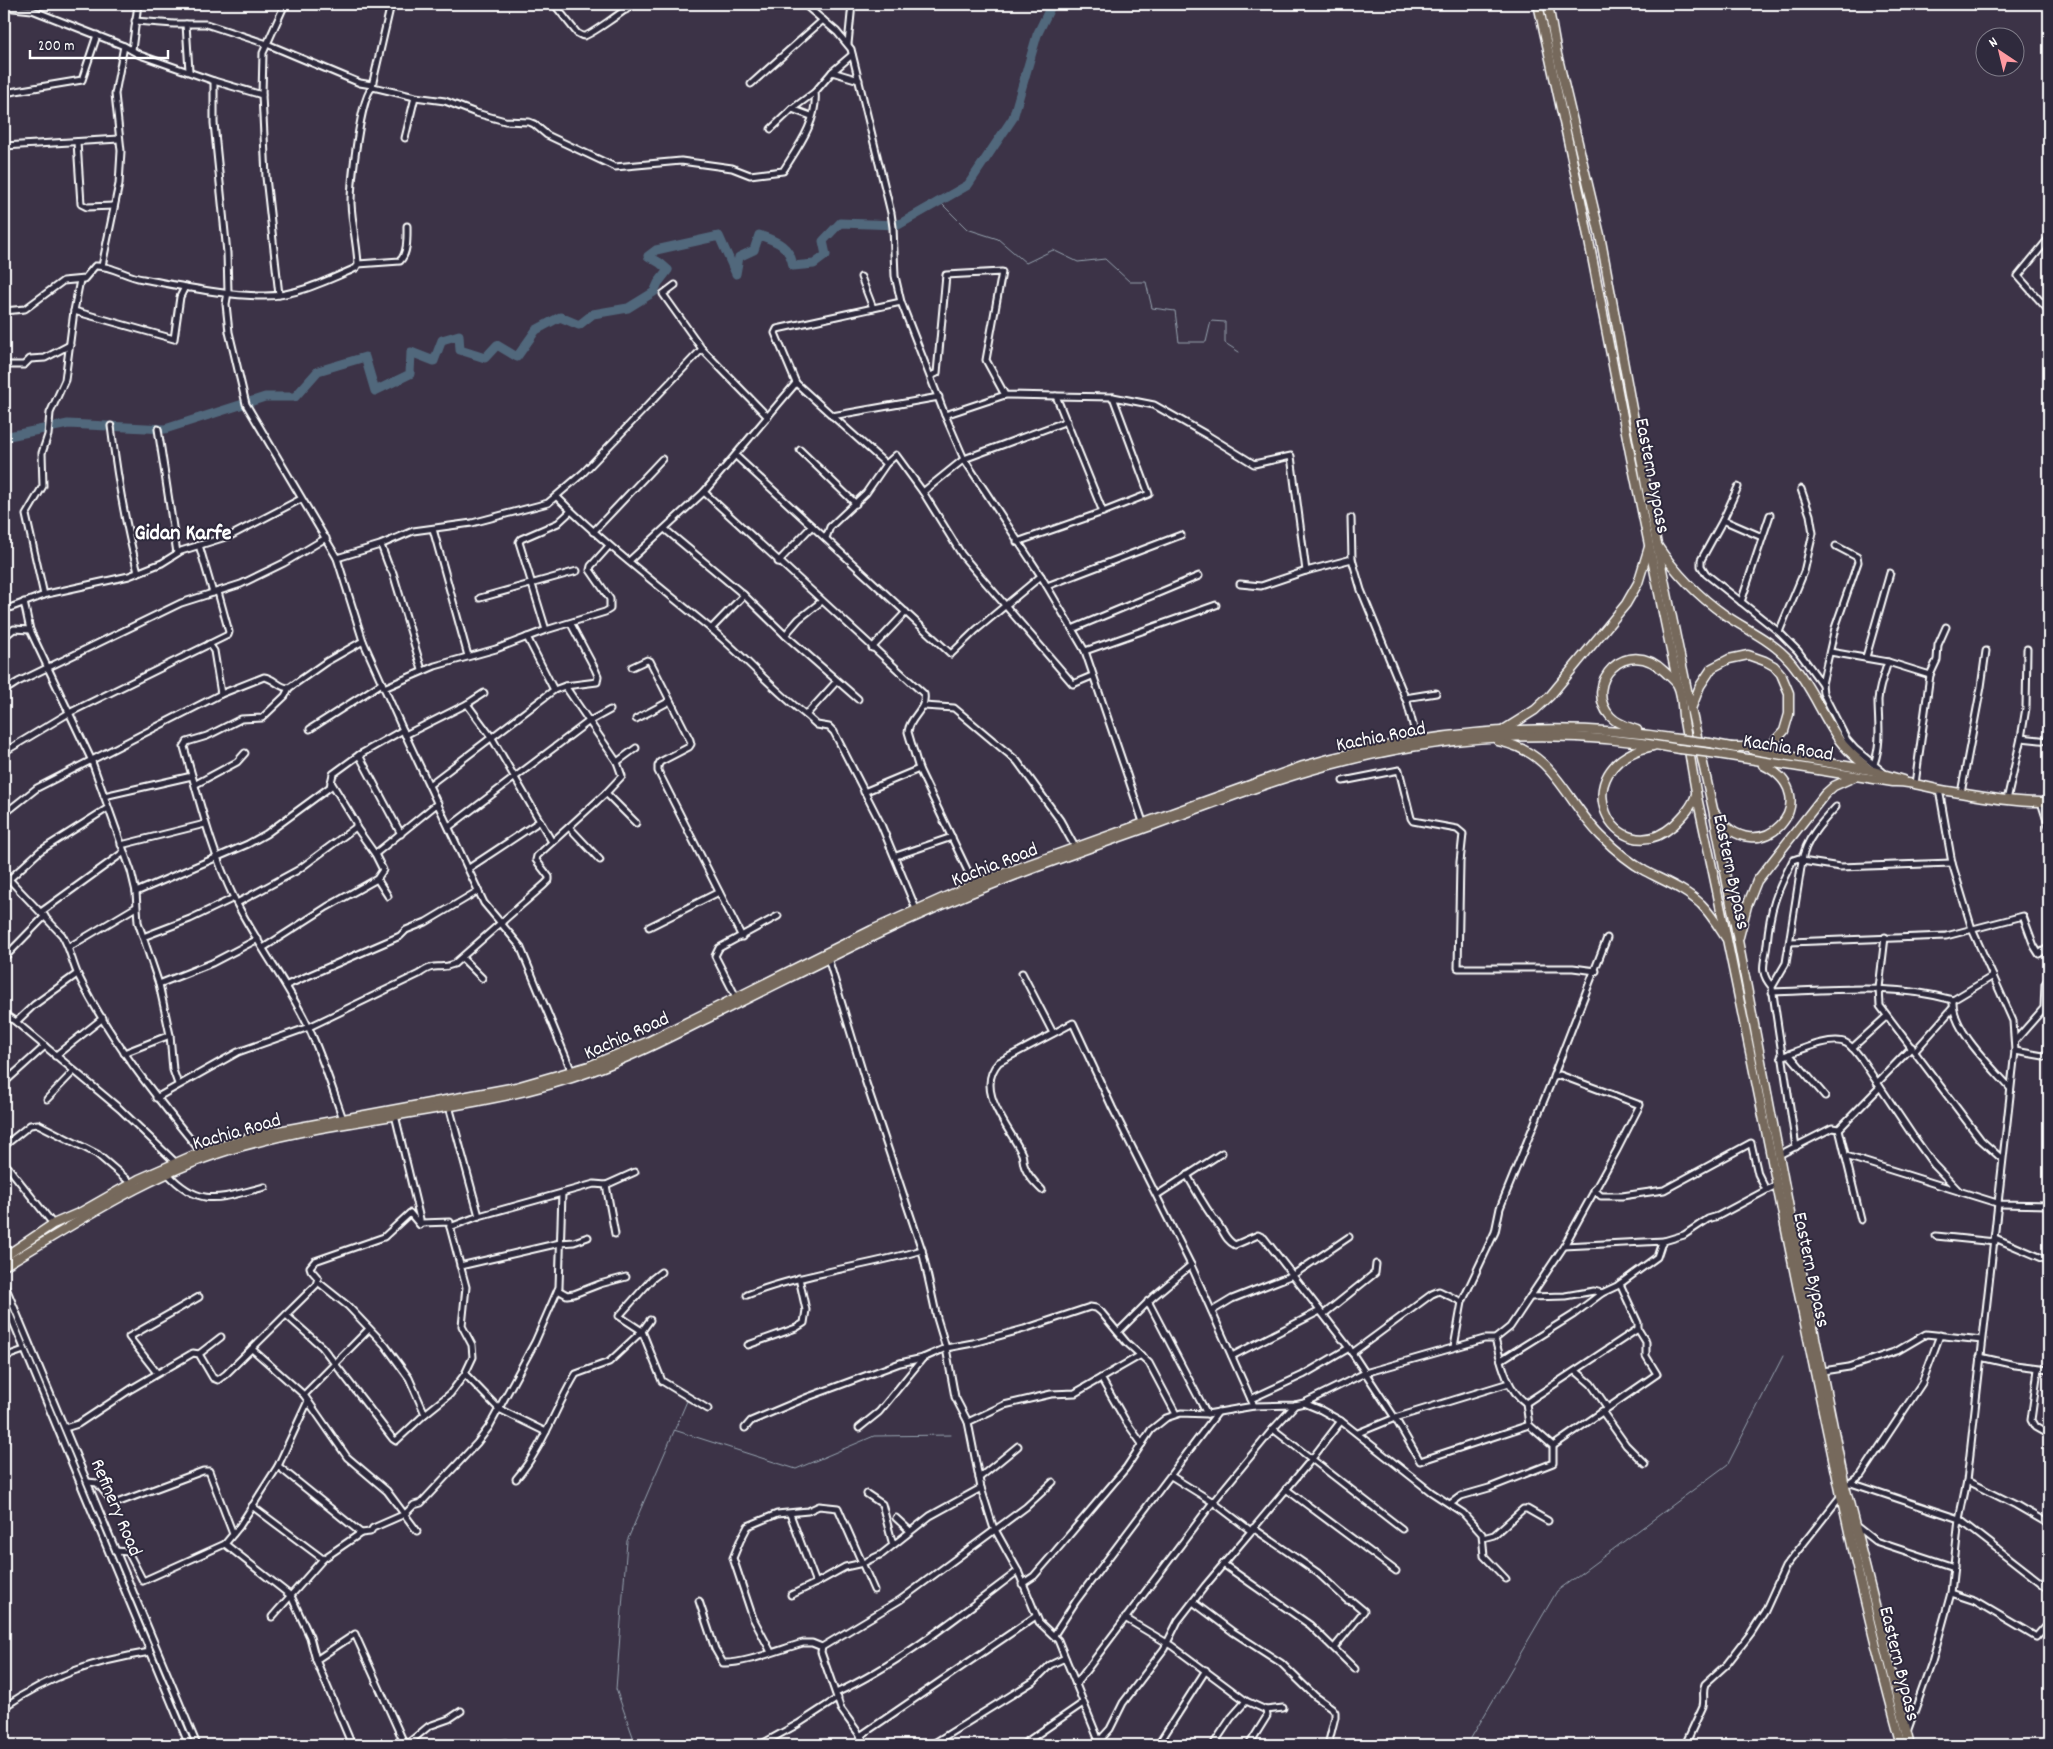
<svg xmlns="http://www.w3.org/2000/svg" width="2053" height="1749" font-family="Dekko,sans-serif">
	<rect width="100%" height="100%" fill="#3c3347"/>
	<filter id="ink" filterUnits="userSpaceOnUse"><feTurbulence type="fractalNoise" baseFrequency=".02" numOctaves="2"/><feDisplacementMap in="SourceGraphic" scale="10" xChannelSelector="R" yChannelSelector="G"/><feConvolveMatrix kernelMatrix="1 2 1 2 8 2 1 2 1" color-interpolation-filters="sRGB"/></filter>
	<g filter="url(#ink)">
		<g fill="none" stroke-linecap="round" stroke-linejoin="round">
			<g stroke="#97a4b0" stroke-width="1">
				<path d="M939,201L967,229L998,239L1026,263L1053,250L1078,262L1105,259L1130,282H1146L1152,308L1175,311L1179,342H1206L1211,321L1225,322V343L1239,352"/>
				<path d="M674,1430L796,1469L874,1436L951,1435"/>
				<path d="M636,1745L616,1689L627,1541L687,1401"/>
				<path d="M1467,1745L1557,1591L1728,1464L1783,1356"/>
			</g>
			<path stroke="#51687c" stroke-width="9" d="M4,437L68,424L165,429L265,397H295L318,371L365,357L375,391L410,374L411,352L434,361L442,340L459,335L460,350L485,358L497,345L517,357L536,330L560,317L579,325L593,314L628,308L654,292L658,283L668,270L660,263L648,256L656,250L719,236L736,274L739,257L754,250L759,235C777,241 790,246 793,266L814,264L826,255L823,241L840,223L898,225L968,185L1013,118L1037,35L1052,4"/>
			<g stroke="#fff" stroke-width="9">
				<g id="minor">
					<path d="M554,4L577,33C579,34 581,36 584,36C589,36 627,9 632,4"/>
					<path d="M616,4L626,10"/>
					<path d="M804,4L837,32L851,49L891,213L893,227L895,276L901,302L945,415L964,459L1041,576L1085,651L1143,822"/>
					<path d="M4,7L32,10L124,46L140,55L214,81L262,95"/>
					<path d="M135,21L174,24H206L267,44L360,83L372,85"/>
					<path d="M186,24L189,71"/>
					<path d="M848,44L852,4"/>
					<path d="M132,50L138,4"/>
					<path d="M832,72L859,80"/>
					<path d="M214,81V123L227,253L228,292L226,304L229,332L246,404L337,558L363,641L403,730L484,903L520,946L572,1072"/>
					<path d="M751,84L823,20"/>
					<path d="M372,86L391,4"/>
					<path d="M4,93L82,80L97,35"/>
					<path d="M792,109L811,116"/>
					<path d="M771,129L792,109L815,92"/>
					<path d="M405,138L415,97"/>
					<path d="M77,142L81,204L87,207L114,206"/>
					<path d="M4,146L119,139"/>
					<path d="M2049,238L2018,276L2049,311"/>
					<path d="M358,264L400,261C408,253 407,237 407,226"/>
					<path d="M102,266L119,184L121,151L115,94L124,46"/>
					<path d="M861,277L873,308"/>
					<path d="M675,285L663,294L702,349"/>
					<path d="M279,295L266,177L262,95L263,53L285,4"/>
					<path d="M901,302L777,329L775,333L796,383L886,464L896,455L923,492L962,555L1073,684L1092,676"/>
					<path d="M4,311L25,309L63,281L84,279L95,266C111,265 127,277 143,279C180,286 227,296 265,296C296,296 328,280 356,268L358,264C357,244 352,224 351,203C351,185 360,95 373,87L415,97L445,101L476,113L505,121L529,122L534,124L547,135L615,167L681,161L732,168L750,175L783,171C798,147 818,121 815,92L832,72L852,55"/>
					<path d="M74,311L174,339L180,297L185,287L189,288"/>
					<path d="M4,365H24L30,359L45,358L70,345"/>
					<path d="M931,376L937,373L946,275L1002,272L986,360L1005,395L1056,396L1103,512L1149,494L1113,397L1154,405L1207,435L1254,464L1291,456L1306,571L1352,559"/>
					<path d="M1056,396L1113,397"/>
					<path d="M945,415L1005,395"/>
					<path d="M832,416L939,397"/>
					<path d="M111,426C117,476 125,524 138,572"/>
					<path d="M158,429L177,553"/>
					<path d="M800,450L856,504"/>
					<path d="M736,456L951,654L976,630L1041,576"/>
					<path d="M2049,457V461"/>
					<path d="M1738,487L1723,520L1701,560V566L1706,574L1779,632L1798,651L1822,684"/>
					<path d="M704,492L924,694C927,710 909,717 908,732L919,769L974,884"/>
					<path d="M923,492L964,459L1067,421"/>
					<path d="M557,497C604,544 658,585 710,628C743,655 772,689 806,715L837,681"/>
					<path d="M1351,518L1352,559L1361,590L1407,702L1417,740"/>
					<path d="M1723,520L1762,537"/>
					<path d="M433,529L468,656"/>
					<path d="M666,530L744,595L785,635L858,699"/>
					<path d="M593,532L662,459"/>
					<path d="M826,538L830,527L866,493L886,464"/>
					<path d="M1017,542L1103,512"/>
					<path d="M199,545L213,593"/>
					<path d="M381,545L388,564L393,573L422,670"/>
					<path d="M1836,546L1857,557L1858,562L1835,628L1822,684L1823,693L1847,740L1855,749L1883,772"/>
					<path d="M337,558L380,545L413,531L472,523L548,503L583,473L702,349L768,417"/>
					<path d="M629,561L704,492L796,383"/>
					<path d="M778,562L812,526"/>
					<path d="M1240,584L1261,586L1306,571"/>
					<path d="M1047,586L1181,535"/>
					<path d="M44,595L26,515L43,486L42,453L48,435L50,413L65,380L74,311L80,280"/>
					<path d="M480,598L577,571"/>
					<path d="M24,602L30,630L91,759L131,871L136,892L138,922L159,984L170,1035L173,1070L178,1084"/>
					<path d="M1741,602L1770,515"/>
					<path d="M4,610L47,594L129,576L162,563L181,551L232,535L301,499"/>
					<path d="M711,629L744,595"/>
					<path d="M1072,629L1199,576"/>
					<path d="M546,630L519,542L521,539L558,523L571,511"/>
					<path d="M1779,632L1804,572L1813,533L1810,515L1801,489"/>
					<path d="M785,635L799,619L822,601"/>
					<path d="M4,637L14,629L30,630"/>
					<path d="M527,637L554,690"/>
					<path d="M209,644L214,651L221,694"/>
					<path d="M872,648L906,612"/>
					<path d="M1085,651L1216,605"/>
					<path d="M1830,652L1888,662L1930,675"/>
					<path d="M1866,657L1890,573"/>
					<path d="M632,667L647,660L650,661L690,740L691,744L689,747L660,762L658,766V771L742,937"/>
					<path d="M289,688L285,696L262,718L241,719L207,736L187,742L184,747C199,799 211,850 234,898C256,943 287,982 308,1026C322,1056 332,1088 343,1119"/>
					<path d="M384,688L435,666L496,649L546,630L605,612L610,609V599L590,570L591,566L609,546"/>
					<path d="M4,691L18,682L181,603L241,584L284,563L326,538"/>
					<path d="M1405,698L1436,693"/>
					<path d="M467,704L492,738L552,842"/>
					<path d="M924,706L954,708L1010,755L1017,761L1060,820L1075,847"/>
					<path d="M806,715L817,725L829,727L834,732L880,822L916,909"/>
					<path d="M636,719L670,701"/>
					<path d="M310,729L382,683"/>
					<path d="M405,735L467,704L484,693"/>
					<path d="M2021,738L2049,741"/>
					<path d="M4,752L69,713L228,635L229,632L218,592"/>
					<path d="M359,755L401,834"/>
					<path d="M617,762L636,748"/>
					<path d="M1874,764C1882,742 1878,722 1878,700C1879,687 1884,674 1888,662"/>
					<path d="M1343,781L1399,770L1411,818L1413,821L1457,829L1463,834L1460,862L1458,968H1573L1596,971"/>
					<path d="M196,784L237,762L245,753"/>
					<path d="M1915,784L1930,675L1937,660L1938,645L1946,627"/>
					<path d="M429,785L554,690L565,686L597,682L598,676L595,669L571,624"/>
					<path d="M864,792L919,769"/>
					<path d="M606,793L636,823"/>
					<path d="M1961,793L1981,687L1986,651"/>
					<path d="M104,796L192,776"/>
					<path d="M2007,800L2021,738L2026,708L2027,649"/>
					<path d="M2041,802L2049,827"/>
					<path d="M1836,807C1822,822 1805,840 1802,861L1840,867L1952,863"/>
					<path d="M4,814L37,788L221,694L264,677C274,678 279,688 289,688L326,662L363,641"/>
					<path d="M449,827L588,722L610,710"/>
					<path d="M569,827L600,860"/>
					<path d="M121,845L205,824"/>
					<path d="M375,854L438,803"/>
					<path d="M896,856L952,837"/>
					<path d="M469,868L540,821"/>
					<path d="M4,874L62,935C70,948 72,962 78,975C110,1040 155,1096 201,1152"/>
					<path d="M377,879L388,896"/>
					<path d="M4,884L40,851L108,808"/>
					<path d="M136,892L248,844L266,834L330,787L333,774L359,755L403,730"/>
					<path d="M237,903L298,870L356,827"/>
					<path d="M41,912L124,852"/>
					<path d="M649,927L719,892"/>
					<path d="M143,937L190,919L234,898"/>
					<path d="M1885,937L1879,988L1880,1006L1981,1140L2002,1159"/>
					<path d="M1790,942L1946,936L2023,916L2034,946L2039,954L2049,947"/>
					<path d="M69,947L136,907"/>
					<path d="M263,948L327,907L377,879L383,870L375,854L356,827V823L331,782"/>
					<path d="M4,958L45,916"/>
					<path d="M462,958L482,978"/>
					<path d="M828,958L865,1080L922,1250L937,1318L946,1348L955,1397L968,1422L981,1488L993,1526L1018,1571L1039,1622L1058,1640L1099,1741L1098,1745"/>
					<path d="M1022,973L1053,1033"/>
					<path d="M159,984L212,963L258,939"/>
					<path d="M287,985L400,936L406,930L426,922L478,891"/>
					<path d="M1772,987L1786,963L1802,861L1799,858L1793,860C1776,893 1770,908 1767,944C1765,963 1758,971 1772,987L1796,1147"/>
					<path d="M1772,992C1832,990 1895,983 1953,1000L1993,976"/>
					<path d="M736,997L715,956L719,948L778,916"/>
					<path d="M1953,1000C1951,1029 1992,1067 2010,1088"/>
					<path d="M4,1014L16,1022L120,1109L175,1162"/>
					<path d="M16,1022L34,1005L77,974"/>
					<path d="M2015,1041L2044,1008L2045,984L2049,978"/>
					<path d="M1852,1048L1887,1016"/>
					<path d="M1915,1051L1952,1009"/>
					<path d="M2015,1051L2049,1057"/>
					<path d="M124,1053L170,1035"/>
					<path d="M1789,1054L1825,1096"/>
					<path d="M55,1056L103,1018"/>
					<path d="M1781,1057C1796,1052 1832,1035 1846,1043C1852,1046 1856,1052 1860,1057L1913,1136L1934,1165L1959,1191"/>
					<path d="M1553,1077L1607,938"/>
					<path d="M4,1083L45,1046"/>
					<path d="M1877,1083L1912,1047"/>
					<path d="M156,1098L238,1052L309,1027L419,974C437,961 438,971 454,964L544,885L549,880V877L536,860L537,856L606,793L622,776L617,762L565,686"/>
					<path d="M47,1099L74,1071"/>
					<path d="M449,1106L479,1216"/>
					<path d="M1839,1129L1880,1087"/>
					<path d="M4,1146L30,1125L38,1124L97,1154L131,1183"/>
					<path d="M1779,1155L1832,1128L1839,1129L1861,1220"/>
					<path d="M1846,1156L2000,1204L2049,1205"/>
					<path d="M4,1162L53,1224"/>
					<path d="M167,1173C201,1210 222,1197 265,1187"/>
					<path d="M1187,1175C1197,1192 1205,1208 1217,1223C1224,1231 1225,1240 1235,1245L1258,1235L1264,1238L1349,1348L1395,1418L1420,1461L1529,1425"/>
					<path d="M606,1185L615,1234"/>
					<path d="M1042,1190C1035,1183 1027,1175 1024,1165C1023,1161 1023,1157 1022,1154C1010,1127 973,1090 999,1062L1073,1023L1112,1107L1191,1265L1254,1406"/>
					<path d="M1594,1190L1601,1196H1622L1664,1190L1751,1143L1758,1174L1766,1190"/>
					<path d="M1157,1195L1222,1153"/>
					<path d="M421,1223L450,1222V1227L479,1216L594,1184L606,1185L635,1172"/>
					<path d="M1936,1236L1995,1242"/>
					<path d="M1995,1238L2049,1261"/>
					<path d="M1564,1246L1664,1241"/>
					<path d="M460,1266L560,1243L574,1242L588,1237"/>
					<path d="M318,1282L348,1306L385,1345L409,1378L425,1414"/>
					<path d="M4,1283L197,1745"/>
					<path d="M558,1290L567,1295L574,1294L600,1284L626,1277"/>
					<path d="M747,1295C803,1273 864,1267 922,1250"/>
					<path d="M1530,1297L1565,1296L1594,1291L1602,1293L1617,1286L1657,1257L1661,1245L1664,1241L1684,1235L1708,1219L1718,1216L1776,1185"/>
					<path d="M4,1300L189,1745"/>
					<path d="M1148,1301L1207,1414"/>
					<path d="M1212,1311L1232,1299L1293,1275L1349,1237"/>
					<path d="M1324,1314L1375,1273L1376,1264"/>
					<path d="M286,1315L322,1347L393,1439L396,1441L425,1414L450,1394L465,1374L473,1357L472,1345L462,1326L466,1287L450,1227"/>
					<path d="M650,1320L642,1331L662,1381L708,1409"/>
					<path d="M1118,1332L1153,1297L1191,1265"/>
					<path d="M748,1345L796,1328L804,1323L806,1310L799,1278"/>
					<path d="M252,1349L304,1395L347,1457L387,1491L417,1531"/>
					<path d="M1352,1353L1432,1294L1439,1291L1462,1302"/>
					<path d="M199,1354L221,1337"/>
					<path d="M1232,1356L1320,1311"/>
					<path d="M4,1357L24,1350"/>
					<path d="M1980,1357L2015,1365L2049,1369"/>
					<path d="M1501,1360L1573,1315L1602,1293"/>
					<path d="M2038,1369L2031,1420L2035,1427L2049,1435"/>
					<path d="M1576,1371L1591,1384L1607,1407"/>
					<path d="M1823,1371L1849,1367L1897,1351L1926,1334L1982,1340"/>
					<path d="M157,1373L129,1337L199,1297"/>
					<path d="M465,1374L499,1409L546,1432"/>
					<path d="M1101,1378L1125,1420L1142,1444"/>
					<path d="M304,1395L369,1329"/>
					<path d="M1251,1399L1303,1375L1349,1348"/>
					<path d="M1304,1403L1321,1410L1341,1421L1431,1492L1463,1513L1482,1534L1484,1556L1506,1579"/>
					<path d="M1526,1403L1638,1329V1323L1620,1284"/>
					<path d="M1602,1411L1626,1445L1645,1464"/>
					<path d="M968,1422L1004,1405L1051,1394L1075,1393L1141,1355"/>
					<path d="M65,1428L78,1424L131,1389L193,1353L199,1354L213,1378L218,1380L226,1374L316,1285L318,1278L311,1270L310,1267L315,1261L384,1237L410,1213L420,1225V1219L395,1115"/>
					<path d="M745,1428L751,1421L808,1397L900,1363L923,1358L946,1348L973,1343L1024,1329L1090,1307L1096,1308L1101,1312L1126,1342L1149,1363L1176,1414"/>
					<path d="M859,1428L879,1412L923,1358"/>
					<path d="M1273,1429L1402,1529"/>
					<path d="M1358,1433L1395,1418L1509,1383"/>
					<path d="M1553,1446L1657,1374L1646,1356V1342L1638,1329"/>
					<path d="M278,1466L361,1533L370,1532L373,1528L405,1514L414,1505L421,1503L477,1443L489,1427L535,1342L559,1287L562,1193"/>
					<path d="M1171,1476L1213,1502L1251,1531"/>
					<path d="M979,1478L1018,1446"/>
					<path d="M516,1479C543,1448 555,1408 576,1374L609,1362L642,1331L619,1316L652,1279L661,1272"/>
					<path d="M1967,1481L2016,1505L2049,1524"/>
					<path d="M88,1482L97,1483L114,1504L203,1471H209L233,1534"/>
					<path d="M1850,1483L1861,1475L1922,1383L1940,1335"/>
					<path d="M1851,1483L1959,1519L2049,1589"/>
					<path d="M1286,1489L1396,1571"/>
					<path d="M867,1494L882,1504L893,1545"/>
					<path d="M1450,1504L1461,1496L1489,1488L1553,1463V1446L1529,1425L1526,1403C1506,1389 1501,1361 1495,1339"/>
					<path d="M252,1506L323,1559"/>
					<path d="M790,1514L816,1583"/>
					<path d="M896,1518L909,1530"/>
					<path d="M1856,1526L1875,1541L1954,1567"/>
					<path d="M1253,1528L1318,1573L1347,1600L1352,1601L1364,1611L1334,1648"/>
					<path d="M1483,1538L1494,1535L1523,1509H1527L1548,1521"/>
					<path d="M225,1544L291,1596L310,1637L316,1660L352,1745"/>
					<path d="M116,1551L128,1552L143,1581L225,1544L239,1527L278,1466L308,1401"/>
					<path d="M1223,1564L1310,1625L1355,1669"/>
					<path d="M1022,1584L1034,1576L1054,1553L1126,1468L1151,1430L1166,1418L1181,1413L1207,1414L1254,1406L1295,1405L1304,1403L1365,1373L1484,1339H1495L1510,1327L1564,1246L1617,1150L1640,1105L1560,1075L1553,1078L1500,1208L1495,1232L1462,1302L1454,1347"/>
					<path d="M1951,1593L1975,1601L2036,1637L2049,1622"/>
					<path d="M791,1595L816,1583L845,1567L863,1563L882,1554L930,1516L981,1488"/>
					<path d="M699,1601L715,1649L723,1663C745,1664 781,1649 803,1643H812L822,1647"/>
					<path d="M1193,1602L1233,1632L1281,1663L1315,1696L1332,1708L1335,1712V1717L1328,1745"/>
					<path d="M272,1617L323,1559L361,1533"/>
					<path d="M1125,1618L1172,1646L1246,1701L1266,1710L1283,1708"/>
					<path d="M1054,1635L1076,1601L1218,1412"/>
					<path d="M771,1652L753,1618L733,1558L740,1541L748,1526L777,1514L808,1511L819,1506L838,1508L874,1590"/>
					<path d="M316,1660L355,1634L405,1745"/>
					<path d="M1076,1684L1213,1502L1273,1429L1295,1405"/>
					<path d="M836,1693C901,1663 961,1614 1018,1571"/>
					<path d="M4,1707C51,1675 95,1661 150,1652"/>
					<path d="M1907,1732L1932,1662L1951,1593L1959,1519L1967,1481L2015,1051L2013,1021L1972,929L1952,863L1939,789"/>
					<path d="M860,1736L1036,1616"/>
					<path d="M1099,1741L1110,1729L1123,1703L1164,1649L1178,1621L1205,1586L1311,1460L1341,1421"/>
					<path d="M406,1745L429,1726L449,1719L461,1711"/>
					<path d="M494,1745L506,1743L510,1745"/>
					<path d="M536,1745H537"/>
					<path d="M760,1745L798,1724L838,1698"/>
					<path d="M867,1745L841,1709L821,1652L822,1647L900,1600L1026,1507L1053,1482"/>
					<path d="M931,1745L1034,1681L1050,1665L1065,1658"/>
					<path d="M1022,1745L1083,1703"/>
					<path d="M1158,1745L1206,1670"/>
					<path d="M1213,1745L1231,1718L1246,1701"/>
					<path d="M1249,1745L1267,1716L1266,1710"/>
					<path d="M1685,1745L1703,1706C1705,1698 1702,1691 1705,1684L1727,1664L1751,1633L1765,1611L1785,1567L1840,1497"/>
				</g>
			</g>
			<g stroke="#fff" stroke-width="11">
				<g id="primary">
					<path d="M1538,4L1581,200L1630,453L1678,685"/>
					<path d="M1548,4L1557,54L1600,235L1657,545L1691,709"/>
				</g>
			</g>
			<g stroke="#fff" stroke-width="11">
				<g id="trunk">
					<path d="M1657,545C1675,572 1698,596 1725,615C1747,630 1773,641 1790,661C1811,685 1822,716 1840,741C1849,753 1860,761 1870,770"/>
					<path d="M1505,729L1535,710L1550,696L1626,604L1638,583L1649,547"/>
					<path d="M1637,730C1628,727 1617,724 1610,716C1582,684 1626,634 1665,672C1669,676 1676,681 1678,686C1682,694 1682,707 1683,716C1688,743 1692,770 1697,797C1735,972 1769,1148 1805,1324C1834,1465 1863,1606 1902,1745"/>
					<path d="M1498,741C1555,752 1564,799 1601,836C1614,849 1629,862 1645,871C1664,881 1685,889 1701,904C1711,914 1718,926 1726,938"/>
					<path d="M1710,743L1736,748"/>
					<path d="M1653,746C1559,766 1614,877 1674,825C1683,816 1693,806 1696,794"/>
					<path d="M1731,747H1763L1772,744L1784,731L1789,714V693L1781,674L1774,666L1765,661L1748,655L1729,659L1712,668L1700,686L1691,709L1713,809L1789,1208L1845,1486L1910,1745"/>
					<path d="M1753,750L1870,770L1903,780"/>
					<path d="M1711,753L1893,782C1910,781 1926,787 1942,790C1978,796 2013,803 2049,802"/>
					<path d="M1715,813C1757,877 1831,798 1763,765"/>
					<path d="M1739,937L1747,906L1757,881L1825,794L1834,786L1854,777"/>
					<path d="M4,1257L53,1224L81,1212L139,1179L201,1152L262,1134L516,1087L589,1066L647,1042L872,930L974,884L1303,766C1426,731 1552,719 1678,739"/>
					<path d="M4,1266C81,1220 155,1170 243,1146C357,1114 480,1112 592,1071C634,1056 674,1035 714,1015C767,989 820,962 874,936C960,894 1049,862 1140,830C1201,808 1263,783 1326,766C1441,734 1562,727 1680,749"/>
				</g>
			</g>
			<use href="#minor" stroke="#2f2a3d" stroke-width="5"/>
			<use href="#primary" stroke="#76695c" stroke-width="8"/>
			<use href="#trunk" stroke="#76695c" stroke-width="8"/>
			<g stroke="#fff" stroke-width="11" stroke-linecap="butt">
				<g id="trunk-bridge">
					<path d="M1678,739L1710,743"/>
					<path d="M1680,749L1711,753"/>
				</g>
			</g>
			<use href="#trunk-bridge" stroke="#76695c" stroke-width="8"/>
		</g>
	</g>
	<g text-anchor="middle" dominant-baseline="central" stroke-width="4" stroke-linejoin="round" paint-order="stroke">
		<g font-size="20" fill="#fff" stroke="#2f2a3d">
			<text transform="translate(1651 476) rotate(79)">Eastern Bypass</text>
			<text transform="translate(1381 738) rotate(-11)">Kachia Road</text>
			<text transform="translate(1788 749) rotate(9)">Kachia Road</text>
			<text transform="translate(995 866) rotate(-21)">Kachia Road</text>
			<text transform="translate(1730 872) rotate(78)">Eastern Bypass</text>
			<text transform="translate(627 1037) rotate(-24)">Kachia Road</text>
			<text transform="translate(237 1133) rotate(-16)">Kachia Road</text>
			<text transform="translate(1810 1270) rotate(78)">Eastern Bypass</text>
			<text transform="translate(115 1508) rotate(67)">Refinery Road</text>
			<text transform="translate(1898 1664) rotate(76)">Eastern Bypass</text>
		</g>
		<g font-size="22" font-weight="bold" fill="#fff" stroke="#2f2a3d">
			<text x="183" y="534">Gidan Karfe</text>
		</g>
	</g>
	<rect width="2053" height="1749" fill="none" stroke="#2f2a3d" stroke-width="20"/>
	<rect x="10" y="10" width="2033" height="1729" fill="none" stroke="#fff" stroke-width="2" filter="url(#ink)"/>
	<g transform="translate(2000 52) rotate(325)"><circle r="24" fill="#2f2a3d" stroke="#827f8b"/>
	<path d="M0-4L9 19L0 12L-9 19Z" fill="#ff9aa2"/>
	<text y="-8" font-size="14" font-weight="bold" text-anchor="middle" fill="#ffffff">N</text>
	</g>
	<path d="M30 50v8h138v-8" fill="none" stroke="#ffffff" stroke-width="2.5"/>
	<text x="38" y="50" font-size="15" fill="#ffffff" stroke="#2f2a3d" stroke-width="4" paint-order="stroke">200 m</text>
</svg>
